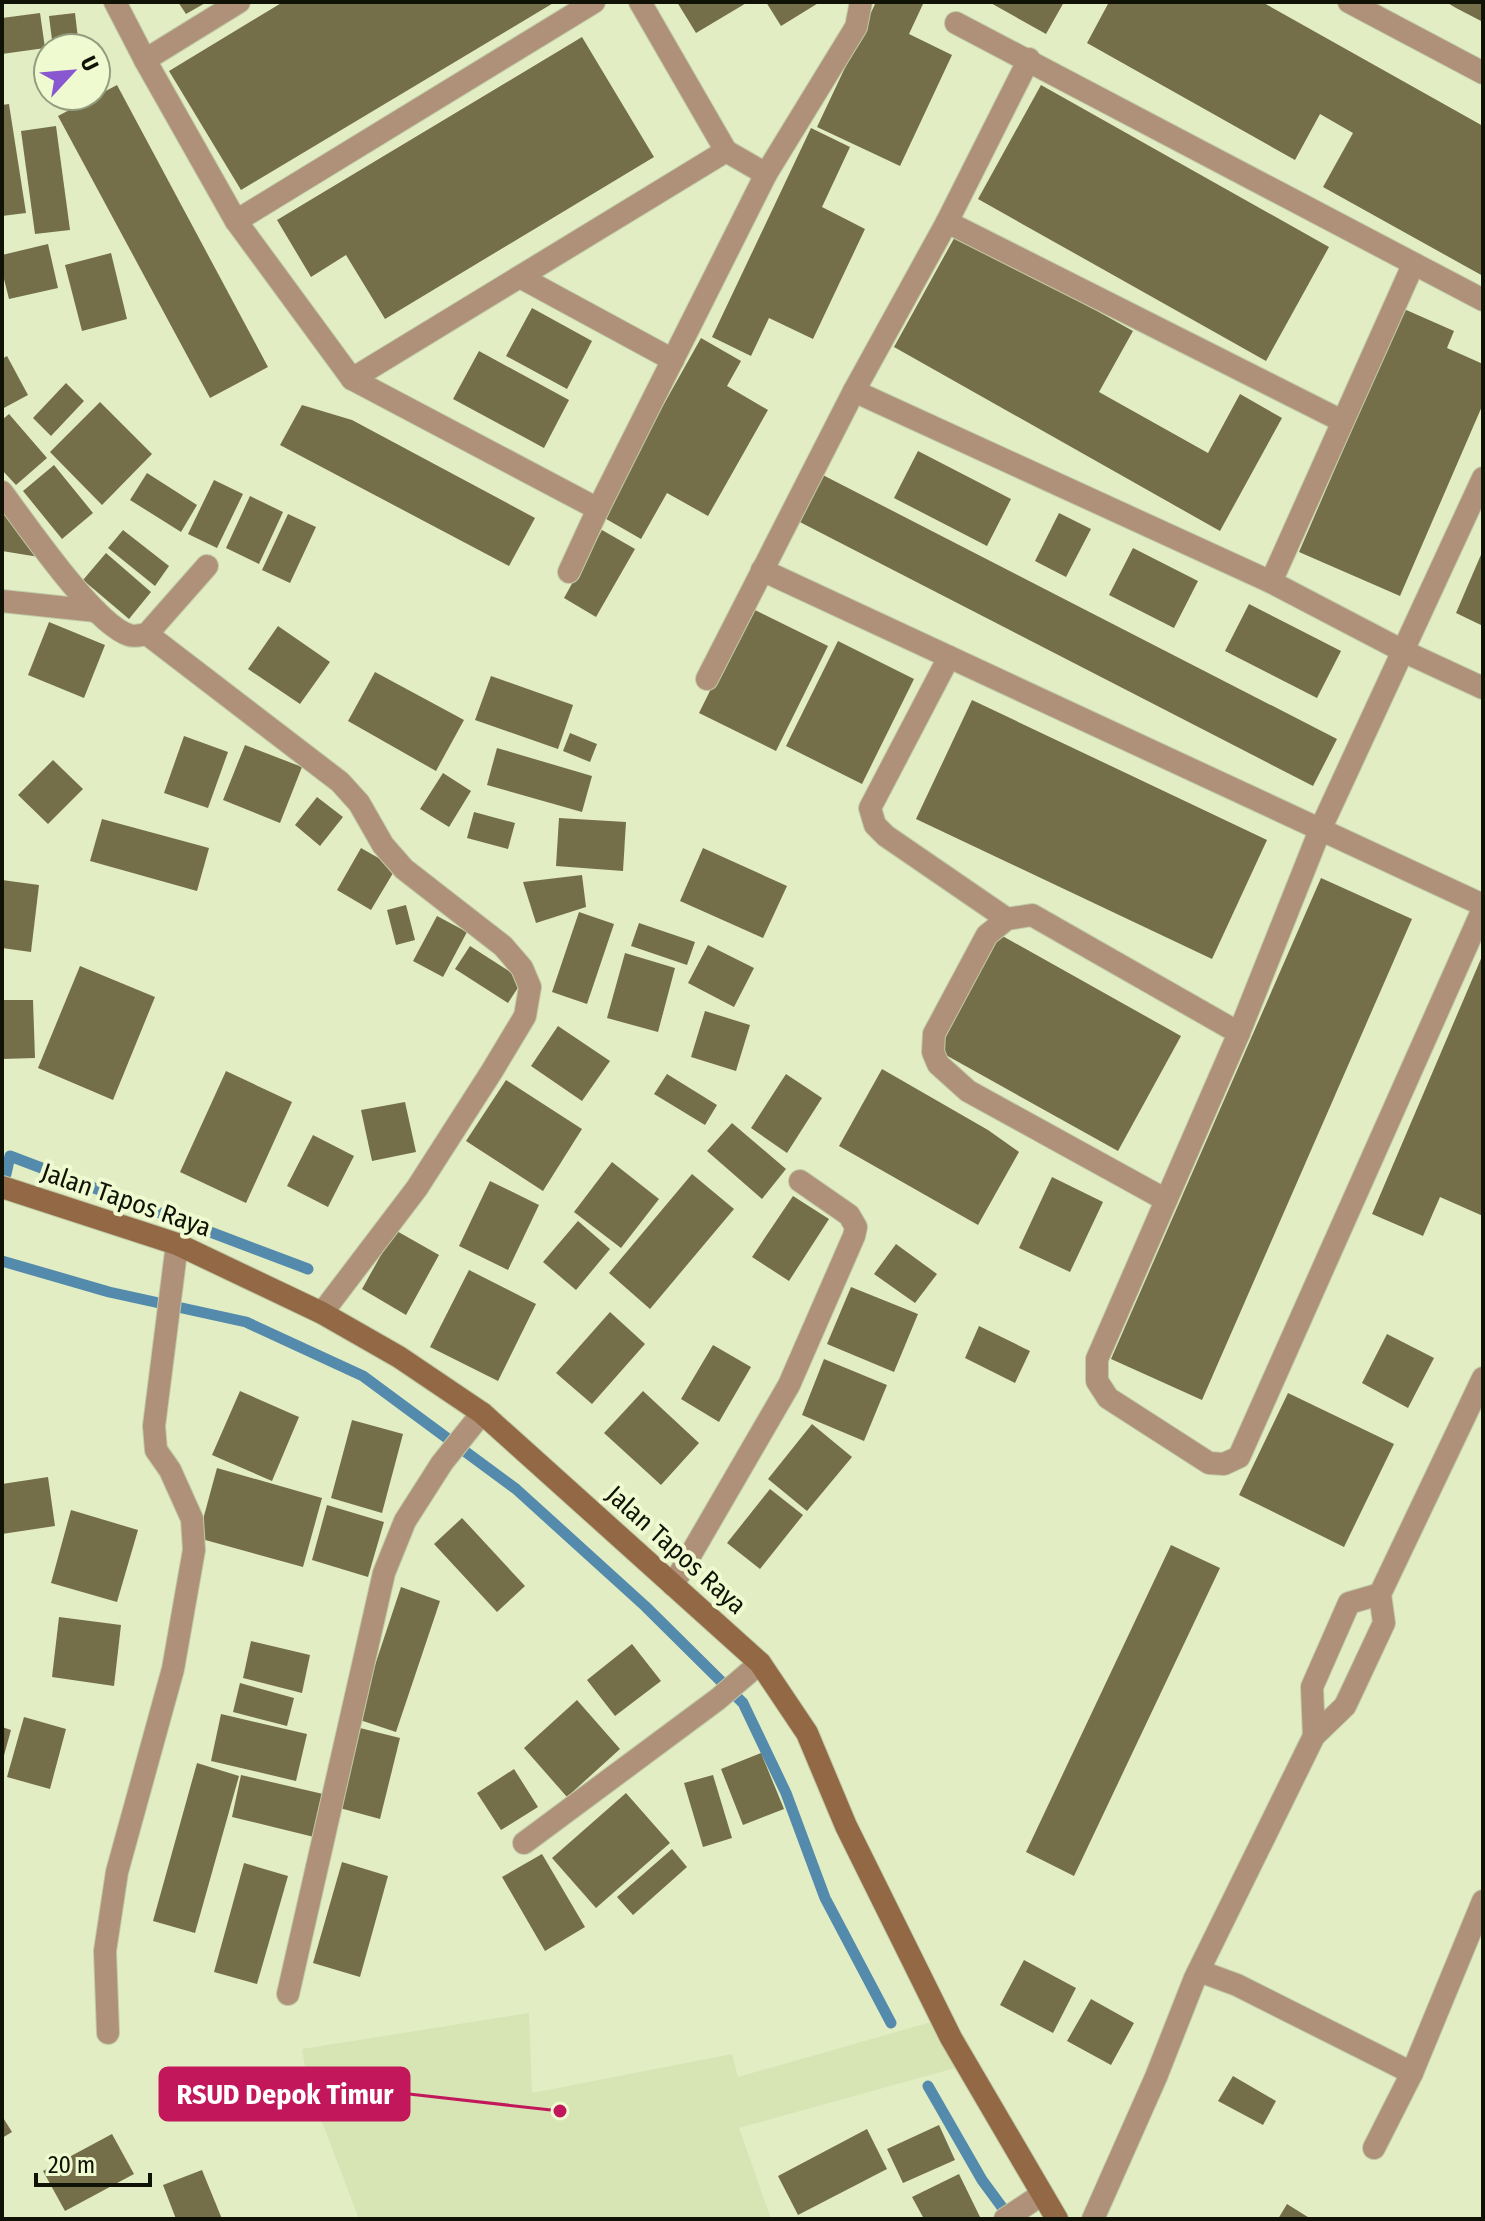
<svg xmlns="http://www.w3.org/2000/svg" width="1485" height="2221" font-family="'Fira Sans Condensed',sans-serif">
	<rect width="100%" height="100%" fill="#e2edc4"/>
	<path fill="#d7e4b4" d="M529,2013L532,2093L732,2054L738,2077L942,2019L966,2065L739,2128L771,2219H359L308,2085L302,2049Z"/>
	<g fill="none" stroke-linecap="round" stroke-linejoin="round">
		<g stroke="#548bac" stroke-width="11">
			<path d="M6,1174L10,1156L308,1269"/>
			<path d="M2,1261L109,1292L246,1322L363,1376L516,1489L645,1606L743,1703L786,1793L825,1898L891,2023"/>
			<path d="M928,2086L982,2180L1010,2218"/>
		</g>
	</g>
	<g fill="#756f49">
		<path d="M178,2H207L186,14Z"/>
		<path d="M283,2H555L241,190L169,71Z"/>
		<path d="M677,2H748L696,33Z"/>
		<path d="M766,2H820L781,26Z"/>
		<path d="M876,2L923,4L909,34L952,55L900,166L817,127Z"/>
		<path d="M989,2H1064L1046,34Z"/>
		<path d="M1109,2H1262L1483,126V276L1323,187L1353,133L1320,114L1295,160L1087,43Z"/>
		<path d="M1446,2H1483V22L1456,8Z"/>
		<path d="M40,13L45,48L2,54V18Z"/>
		<path d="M75,13L79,47L53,48L49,16Z"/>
		<path d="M582,37L654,157L385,319L346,255L311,277L277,220Z"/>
		<path d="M117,85L268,367L210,398L58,116Z"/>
		<path d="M1041,85L1329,247L1266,361L978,199Z"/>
		<path d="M9,104L26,213L2,216V105Z"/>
		<path d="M56,126L70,230L35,234L21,131Z"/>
		<path d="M811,128L850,147L822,207L865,229L813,339L769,318L751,356L712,337Z"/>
		<path d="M957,233L1133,331L1099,392L1208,453L1240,394L1282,418L1220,531L894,347Z"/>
		<path d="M48,244L58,288L9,299L2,271V255Z"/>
		<path d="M111,253L127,319L82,331L65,265Z"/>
		<path d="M532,308L592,341L567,389L506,356Z"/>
		<path d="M1404,309L1454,331L1447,348L1483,364V404L1400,596L1299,552Z"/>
		<path d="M701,338L741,361L727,386L768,410L708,516L667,493L641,539L601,516Z"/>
		<path d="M479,351L569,400L544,448L453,399Z"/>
		<path d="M7,356L28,395L2,409V359Z"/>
		<path d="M66,383L84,401L51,436L33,418Z"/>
		<path d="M100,402L152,454L102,505L50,452Z"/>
		<path d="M302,405L352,420L535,518L509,566L280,445Z"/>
		<path d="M9,414L47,458L16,485L2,470V420Z"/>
		<path d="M918,451L1011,499L987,546L894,498Z"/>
		<path d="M54,465L93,513L62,539L23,491Z"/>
		<path d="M815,471L1337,739L1313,786L792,518Z"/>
		<path d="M147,473L197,505L181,532L130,500Z"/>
		<path d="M214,480L243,494L217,548L188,534Z"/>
		<path d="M250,496L283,512L259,564L226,548Z"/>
		<path d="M2,502L45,558L2,551Z"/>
		<path d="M1059,513L1091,529L1066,577L1035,561Z"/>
		<path d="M288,514L316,527L290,583L262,570Z"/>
		<path d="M123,530L169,566L155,586L108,548Z"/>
		<path d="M602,530L635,549L596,617L564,598Z"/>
		<path d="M1133,548L1198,581L1174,628L1109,595Z"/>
		<path d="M1483,550V626L1456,613Z"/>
		<path d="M106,553L151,592L129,619L83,580Z"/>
		<path d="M1249,604L1341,651L1317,698L1225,651Z"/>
		<path d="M751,608L828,646L776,751L699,713Z"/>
		<path d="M49,622L105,645L84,698L28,675Z"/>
		<path d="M278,626L330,662L300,704L248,669Z"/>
		<path d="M838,641L914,679L862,784L786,746Z"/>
		<path d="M375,672L464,720L436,771L348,721Z"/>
		<path d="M491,676L573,705L558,749L475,720Z"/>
		<path d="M972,700L1267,840L1212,959L916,819Z"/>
		<path d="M570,733L597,744L590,762L563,751Z"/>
		<path d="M184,736L228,752L208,808L164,793Z"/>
		<path d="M245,745L302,767L280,823L223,800Z"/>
		<path d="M497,748L592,776L582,812L487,785Z"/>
		<path d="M53,760L83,789L48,824L18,795Z"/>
		<path d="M443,773L471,791L449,827L420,809Z"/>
		<path d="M317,797L343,817L320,846L295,825Z"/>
		<path d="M474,812L515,823L508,849L467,838Z"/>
		<path d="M559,818L626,822L623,871L556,866Z"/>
		<path d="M102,819L209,848L197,891L90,861Z"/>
		<path d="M361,848L396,868L371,910L337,890Z"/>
		<path d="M703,848L787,886L763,938L680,901Z"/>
		<path d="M582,875L586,907L536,923L523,882Z"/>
		<path d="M1321,878L1412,919L1202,1400L1111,1359Z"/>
		<path d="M2,880L39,885L31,952L2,948Z"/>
		<path d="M406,905L415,940L396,945L387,910Z"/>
		<path d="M579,912L614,924L587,1004L552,992Z"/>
		<path d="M437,916L467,932L443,977L413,961Z"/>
		<path d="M639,923L695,942L687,965L631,946Z"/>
		<path d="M999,934L1181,1036L1118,1151L935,1049Z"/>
		<path d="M708,945L754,968L734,1007L688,983Z"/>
		<path d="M470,946L523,980L508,1003L455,969Z"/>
		<path d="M625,953L675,968L658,1032L607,1018Z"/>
		<path d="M1483,954V1216L1440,1197L1423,1236L1372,1214Z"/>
		<path d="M80,966L155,997L113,1100L38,1068Z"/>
		<path d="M2,1000H33L35,1058L2,1059Z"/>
		<path d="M705,1011L750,1025L736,1071L691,1057Z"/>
		<path d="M558,1026L610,1061L582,1101L531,1066Z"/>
		<path d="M882,1069L988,1130L1019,1152L978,1225L839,1146Z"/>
		<path d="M226,1071L292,1102L246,1203L180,1172Z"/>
		<path d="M667,1074L717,1105L705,1125L654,1094Z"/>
		<path d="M786,1074L822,1098L787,1153L751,1128Z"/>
		<path d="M506,1080L582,1129L543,1191L466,1141Z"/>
		<path d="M405,1102L416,1152L372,1161L361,1110Z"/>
		<path d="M732,1123L786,1169L762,1199L707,1151Z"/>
		<path d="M313,1135L354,1156L328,1207L287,1186Z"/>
		<path d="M612,1162L659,1199L621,1248L574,1212Z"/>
		<path d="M692,1174L734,1209L650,1309L609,1273Z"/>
		<path d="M1052,1177L1103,1202L1070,1272L1019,1248Z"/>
		<path d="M490,1181L539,1205L508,1270L459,1246Z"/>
		<path d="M793,1196L829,1219L789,1281L752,1257Z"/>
		<path d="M578,1221L610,1249L576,1290L543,1262Z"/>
		<path d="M395,1230L439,1255L406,1315L362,1289Z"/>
		<path d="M896,1244L937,1274L915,1303L874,1274Z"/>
		<path d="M469,1270L536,1304L498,1381L430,1347Z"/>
		<path d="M851,1287L918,1314L894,1372L827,1344Z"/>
		<path d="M610,1312L645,1344L592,1404L556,1373Z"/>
		<path d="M979,1326L1030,1351L1015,1383L965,1358Z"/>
		<path d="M1387,1334L1434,1358L1408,1408L1362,1383Z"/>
		<path d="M713,1345L751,1367L719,1422L681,1399Z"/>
		<path d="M824,1359L887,1385L864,1441L802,1415Z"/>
		<path d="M240,1391L299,1417L272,1481L212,1455Z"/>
		<path d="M643,1391L699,1443L661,1485L604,1433Z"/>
		<path d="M1288,1393L1394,1444L1344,1547L1239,1495Z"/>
		<path d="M352,1420L403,1434L382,1513L331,1498Z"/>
		<path d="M812,1424L852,1457L807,1511L768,1479Z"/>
		<path d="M217,1468L322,1498L303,1567L198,1538Z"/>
		<path d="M48,1477L55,1526L2,1534V1484Z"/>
		<path d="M770,1489L803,1515L760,1569L727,1543Z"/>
		<path d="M327,1505L384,1522L368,1577L312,1560Z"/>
		<path d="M71,1510L138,1530L117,1602L51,1583Z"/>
		<path d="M462,1518L525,1586L497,1612L434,1544Z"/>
		<path d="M1171,1545L1220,1568L1074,1876L1026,1852Z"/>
		<path d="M401,1587L440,1601L396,1732L357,1719Z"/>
		<path d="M59,1617L121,1625L114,1686L52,1677Z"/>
		<path d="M251,1641L310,1655L302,1693L243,1678Z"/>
		<path d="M632,1644L661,1681L615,1716L587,1680Z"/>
		<path d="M240,1683L294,1698L287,1726L233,1712Z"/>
		<path d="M577,1700L620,1749L567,1797L524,1748Z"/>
		<path d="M221,1714L307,1734L296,1781L211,1761Z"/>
		<path d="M24,1717L66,1729L50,1789L7,1777Z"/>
		<path d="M2,1727L11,1730L3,1759H2Z"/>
		<path d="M356,1727L400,1738L380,1819L336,1807Z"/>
		<path d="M761,1753L784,1809L743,1825L721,1769Z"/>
		<path d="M197,1763L239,1776L195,1933L153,1921Z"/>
		<path d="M514,1769L538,1807L501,1830L477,1793Z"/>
		<path d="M241,1775L323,1794L314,1837L232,1817Z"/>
		<path d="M713,1775L732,1838L703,1847L684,1783Z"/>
		<path d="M626,1793L670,1843L596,1908L552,1858Z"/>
		<path d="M672,1849L687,1867L633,1915L617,1897Z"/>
		<path d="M542,1854L585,1927L545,1951L502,1877Z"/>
		<path d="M342,1862L388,1876L360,1977L313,1963Z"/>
		<path d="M244,1863L288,1876L257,1984L214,1972Z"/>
		<path d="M1024,1960L1076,1988L1053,2033L1000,2005Z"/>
		<path d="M1091,1999L1134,2023L1111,2065L1067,2041Z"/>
		<path d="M1233,2076L1276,2101L1263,2125L1218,2101Z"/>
		<path d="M2,2116L12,2132L2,2138Z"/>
		<path d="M939,2125L955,2160L903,2183L887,2149Z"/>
		<path d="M867,2129L887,2169L798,2215L778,2176Z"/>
		<path d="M112,2134L134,2174L65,2211L43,2171Z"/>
		<path d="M202,2170L222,2219H176L163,2185Z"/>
		<path d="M959,2174L981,2219H924L912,2197Z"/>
		<path d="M1287,2204L1311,2219H1278Z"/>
	</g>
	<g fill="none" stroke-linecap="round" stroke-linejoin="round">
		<g stroke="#c0caa5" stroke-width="24">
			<g id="minor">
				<path d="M115,2L145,60L236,221L352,379L598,509"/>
				<path d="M640,2L726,151L766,174"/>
				<path d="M1349,2L1483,73"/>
				<path d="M956,23L1483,300"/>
				<path d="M145,60L239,2"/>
				<path d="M236,221L594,2"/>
				<path d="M947,222L1342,421"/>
				<path d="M520,277L673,360"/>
				<path d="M352,379L726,151"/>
				<path d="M854,391L1271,582L1403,651L1483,688"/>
				<path d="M1483,478L1320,830L1239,1033L1097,1359V1381L1108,1398L1209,1463L1224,1464L1239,1457L1483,909"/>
				<path d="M2,492C26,524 94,624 129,635C134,637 141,635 147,634L207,566"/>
				<path d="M762,570L1483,905"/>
				<path d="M569,572L598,509L766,174L856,27L861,2"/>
				<path d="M1271,582L1413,265"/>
				<path d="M2,601L96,611"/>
				<path d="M147,634L340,782L359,803L383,845L404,869L503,946L522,968L530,987L525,1016L492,1071L417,1188L322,1313"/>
				<path d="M949,657L870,808L875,825L886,836L1007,919"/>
				<path d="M707,679L854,391L947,222L1029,59"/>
				<path d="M1166,1200L968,1091L938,1064L933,1052L934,1034L987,935L1007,919L1032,915L1239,1033"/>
				<path d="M673,1585L789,1385L854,1236L856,1227L849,1215L800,1181"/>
				<path d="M1314,1736L1312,1687L1349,1603L1380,1594"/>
				<path d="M524,1843L718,1699L760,1663"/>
				<path d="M1199,1971L1237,1985L1412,2073"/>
				<path d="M288,1994L384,1573L405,1521L442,1463L482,1413"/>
				<path d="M108,2033L105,1951L117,1872L173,1669L194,1550L192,1519L170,1470L156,1450L154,1426L177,1244"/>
				<path d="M1374,2148L1412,2073L1483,1901"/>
				<path d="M1005,2219L1041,2195"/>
				<path d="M1093,2219L1156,2077L1195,1978L1314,1736L1345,1706L1354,1687L1384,1623L1380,1594L1483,1378"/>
			</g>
		</g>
		<g stroke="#c0caa5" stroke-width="24">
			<path id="secondary" d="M2,1187L177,1244L322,1313L399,1357L482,1413L760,1663L807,1733L846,1826L951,2038L1057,2219"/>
		</g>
		<use href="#minor" stroke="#af917a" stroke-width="22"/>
		<use href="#secondary" stroke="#926845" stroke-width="22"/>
	</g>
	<g text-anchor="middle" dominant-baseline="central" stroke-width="8" stroke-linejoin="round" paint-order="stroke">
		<g font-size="26" fill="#0f1205" stroke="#effad1">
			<text transform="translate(126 1200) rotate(19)">Jalan Tapos Raya</text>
			<text transform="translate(676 1550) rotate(42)">Jalan Tapos Raya</text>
		</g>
	</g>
	<path fill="none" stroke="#c2185b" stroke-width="3" d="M560 2111L409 2094"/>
	<circle fill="#c2185b" stroke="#effad1" stroke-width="3" cx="560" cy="2111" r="8"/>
	<rect fill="#c2185b" stroke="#c2185b" stroke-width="3" x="160" y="2068" width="249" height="52" rx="8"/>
	<g font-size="28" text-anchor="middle" font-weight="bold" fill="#fff">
		<text x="285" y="2104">RSUD Depok Timur</text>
	</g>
	<rect width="1485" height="2221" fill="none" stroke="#0f1205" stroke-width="8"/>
	<g transform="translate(72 72) rotate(64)"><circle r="38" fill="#effad1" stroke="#959d7f" stroke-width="2"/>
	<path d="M0-6L14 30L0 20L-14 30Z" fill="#8957d0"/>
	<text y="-12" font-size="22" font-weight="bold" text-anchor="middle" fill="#0f1205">U</text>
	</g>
	<path d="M36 2173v12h114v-12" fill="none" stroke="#0f1205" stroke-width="4"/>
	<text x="48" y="2173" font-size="24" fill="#0f1205" stroke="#effad1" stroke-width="6" paint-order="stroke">20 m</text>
</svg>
